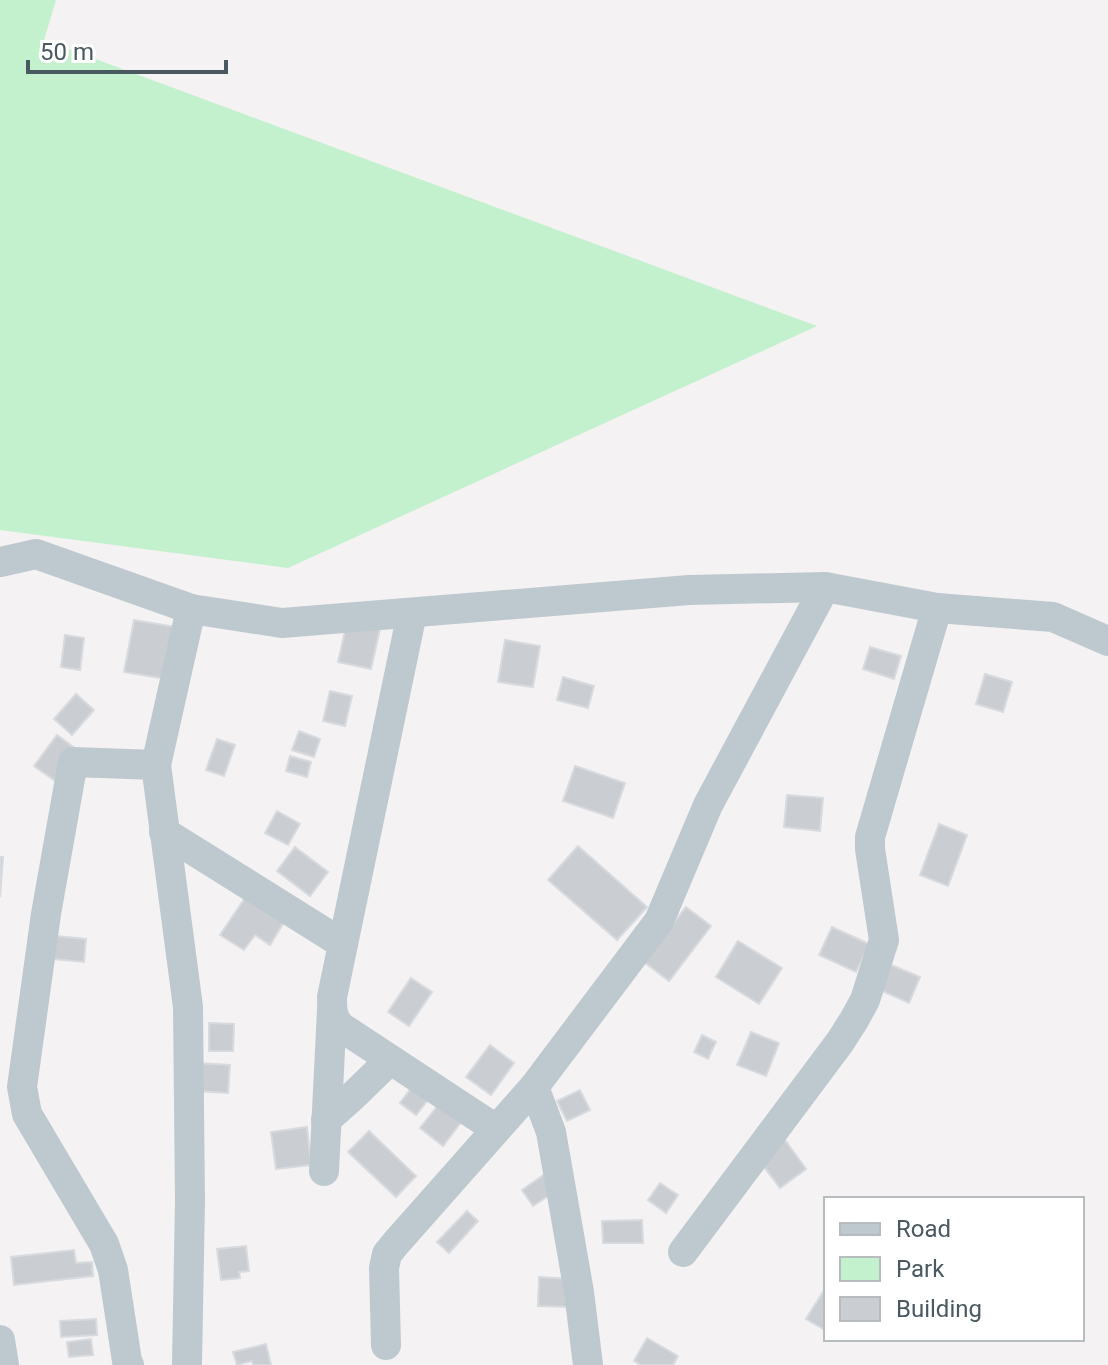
<svg xmlns="http://www.w3.org/2000/svg" width="1108" height="1365" font-family="Roboto,sans-serif">
	<rect width="100%" height="100%" fill="#f5f2f3"/>
	<path fill="#c3f0cd" d="M0,0H56L44,40L817,326L288,568L0,530Z"/>
	<g fill="#caced2" stroke="#d7dade" stroke-width="2">
		<path d="M134,620L182,628L172,680L124,672Z"/>
		<path d="M347,622L380,629L371,669L338,662Z"/>
		<path d="M65,635L84,638L80,670L61,667Z"/>
		<path d="M505,640L540,646L533,687L498,682Z"/>
		<path d="M870,647L901,656L894,679L863,669Z"/>
		<path d="M985,674L1012,682L1003,712L976,704Z"/>
		<path d="M563,677L594,686L588,708L557,700Z"/>
		<path d="M330,691L352,696L345,726L323,721Z"/>
		<path d="M76,694L94,710L72,735L54,719Z"/>
		<path d="M299,731L320,739L314,757L292,750Z"/>
		<path d="M57,735L76,749L54,780L34,766Z"/>
		<path d="M217,739L235,745L224,776L206,770Z"/>
		<path d="M290,756L311,762L307,777L286,771Z"/>
		<path d="M575,766L625,783L613,818L563,801Z"/>
		<path d="M787,795L823,798L820,831L784,827Z"/>
		<path d="M277,811L300,824L288,845L265,833Z"/>
		<path d="M939,824L967,835L948,886L920,875Z"/>
		<path d="M578,846L647,907L617,940L548,880Z"/>
		<path d="M295,847L328,872L310,896L277,871Z"/>
		<path d="M0,857H3L0,897Z"/>
		<path d="M251,889L289,914L270,945L255,935L244,950L220,935Z"/>
		<path d="M686,907L711,926L669,981L644,962Z"/>
		<path d="M832,927L869,944L856,972L819,955Z"/>
		<path d="M56,936L86,939L84,962L54,959Z"/>
		<path d="M738,941L782,968L759,1004L716,977Z"/>
		<path d="M884,962L920,977L909,1003L873,987Z"/>
		<path d="M411,978L432,992L409,1026L388,1012Z"/>
		<path d="M209,1023L234,1024L233,1051H209Z"/>
		<path d="M751,1032L779,1043L766,1076L737,1065Z"/>
		<path d="M702,1035L716,1042L708,1059L694,1052Z"/>
		<path d="M490,1045L514,1063L491,1095L466,1077Z"/>
		<path d="M196,1063L230,1065L228,1093L195,1091Z"/>
		<path d="M415,1083L431,1096L416,1115L400,1103Z"/>
		<path d="M580,1090L590,1110L567,1121L557,1101Z"/>
		<path d="M440,1103L462,1121L443,1146L420,1128Z"/>
		<path d="M307,1127L311,1165L276,1169L271,1132Z"/>
		<path d="M369,1131L416,1176L396,1197L348,1152Z"/>
		<path d="M785,1140L806,1169L780,1188L759,1160Z"/>
		<path d="M548,1172L559,1189L533,1206L522,1190Z"/>
		<path d="M660,1183L678,1195L666,1213L648,1200Z"/>
		<path d="M467,1211L478,1221L449,1253L437,1242Z"/>
		<path d="M642,1220L643,1243H603L602,1221Z"/>
		<path d="M246,1246L249,1271L239,1272L240,1278L221,1280L217,1249Z"/>
		<path d="M74,1250L76,1263L92,1262L93,1276L14,1285L11,1257Z"/>
		<path d="M539,1277L572,1279L571,1307L538,1306Z"/>
		<path d="M823,1292L826,1294L825,1330L806,1319Z"/>
		<path d="M96,1319L97,1335L61,1337L60,1321Z"/>
		<path d="M647,1338L678,1356L673,1365H641L634,1361Z"/>
		<path d="M91,1339L93,1355L69,1357L67,1342Z"/>
		<path d="M266,1344L271,1365H253L252,1361L237,1365L233,1352Z"/>
	</g>
	<g fill="none" stroke-linecap="round" stroke-linejoin="round">
		<g stroke="#bec9cf" stroke-width="30">
			<path d="M0,562L36,554L191,609"/>
			<path d="M412,613L332,997C332,1010 332,1018 341,1027L496,1129"/>
			<path d="M156,765L188,1007L190,1200L187,1365"/>
			<path d="M164,832L343,944"/>
			<path d="M326,1120L354,1095L390,1060"/>
			<path d="M324,1171L332,1010"/>
			<path d="M683,1252L840,1042L854,1020L865,1000L884,940L870,849V837L937,608"/>
			<path d="M0,1340L4,1365"/>
			<path d="M386,1345L384,1268L387,1254L396,1243L534,1087"/>
			<path d="M129,1365L127,1361L113,1270L104,1244L27,1114L22,1087L46,914L73,762L156,765L191,609L282,623L689,590L825,587L937,608L1053,617L1108,641"/>
			<path d="M588,1365L579,1292L551,1132L534,1087L659,921L708,805L825,587"/>
		</g>
	</g>
	<rect x="824" y="1197" width="260" height="144" fill="#ffffff" stroke="#b7bdbf" stroke-width="2"/>
	<rect x="840" y="1223" width="40" height="12" fill="#bec9cf" stroke="#b7bdbf" stroke-width="2"/>
	<text x="896" y="1237" font-size="24" fill="#4a5960">Road</text>
	<rect x="840" y="1257" width="40" height="24" fill="#c3f0cd" stroke="#b7bdbf" stroke-width="2"/>
	<text x="896" y="1277" font-size="24" fill="#4a5960">Park</text>
	<rect x="840" y="1297" width="40" height="24" fill="#caced2" stroke="#b7bdbf" stroke-width="2"/>
	<text x="896" y="1317" font-size="24" fill="#4a5960">Building</text>
	<path d="M28 60v12h198v-12" fill="none" stroke="#4a5960" stroke-width="4"/>
	<text x="40" y="60" font-size="24" fill="#4a5960" stroke="#ffffff" stroke-width="6" paint-order="stroke">50 m</text>
</svg>
